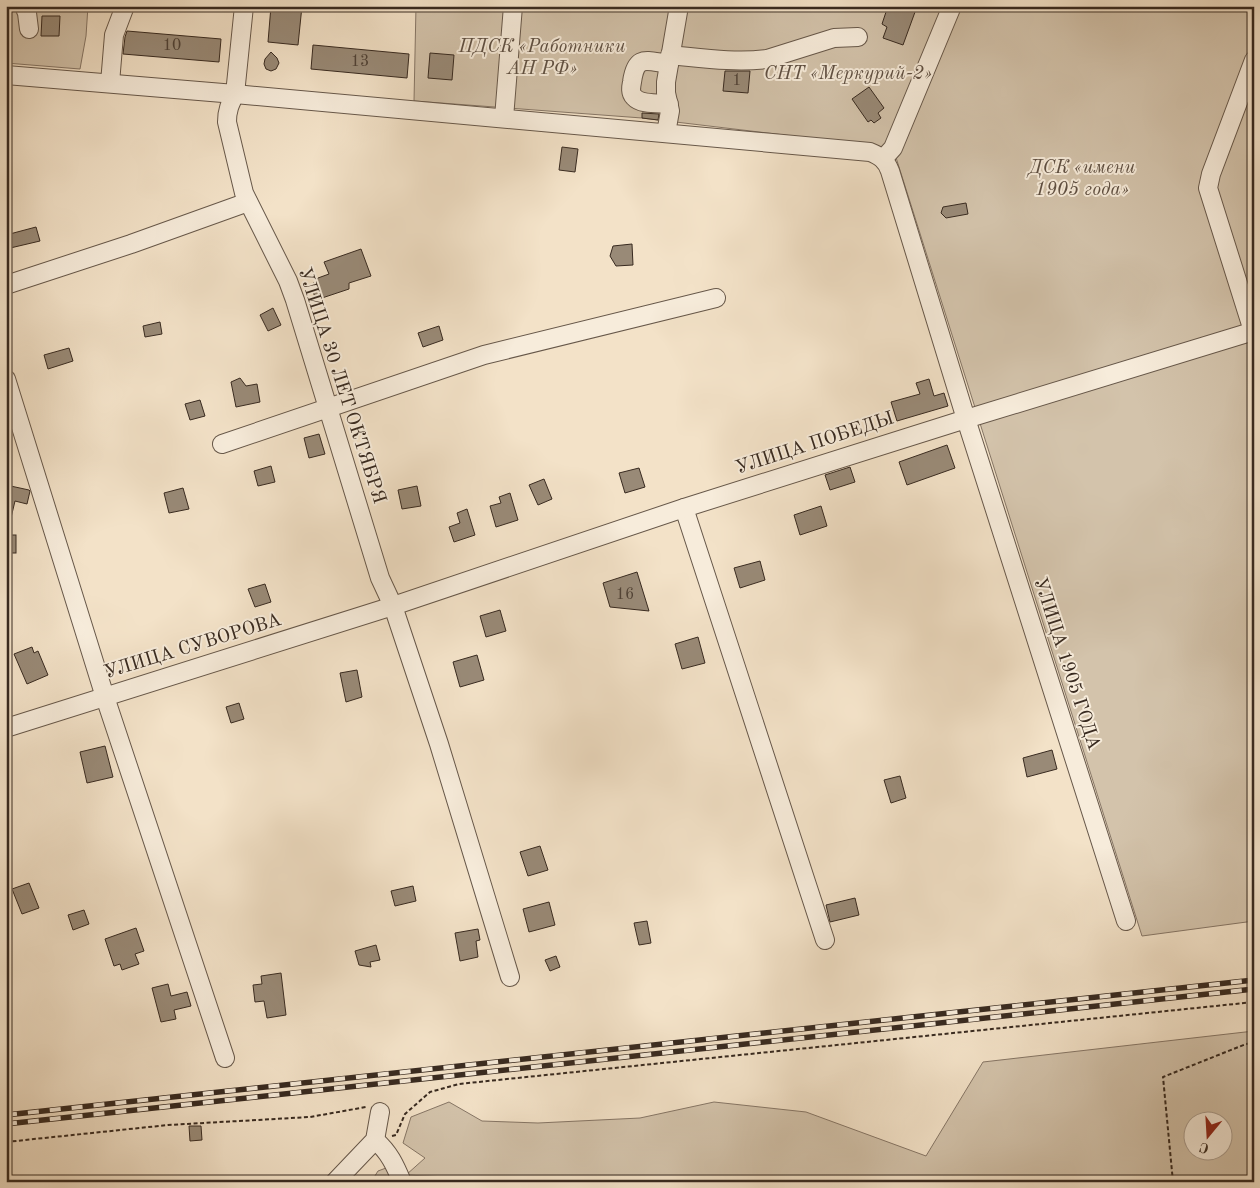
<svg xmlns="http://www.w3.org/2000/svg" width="1260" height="1188" font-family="'Old Standard TT',serif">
	<rect width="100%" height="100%" fill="#f3e2c8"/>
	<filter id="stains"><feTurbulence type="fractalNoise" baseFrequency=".004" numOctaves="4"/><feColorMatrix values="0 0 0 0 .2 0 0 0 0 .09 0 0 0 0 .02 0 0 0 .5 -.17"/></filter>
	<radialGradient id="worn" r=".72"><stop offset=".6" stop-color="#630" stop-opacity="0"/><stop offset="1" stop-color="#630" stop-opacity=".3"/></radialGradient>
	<g fill="#d3c3ab" stroke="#867666" fill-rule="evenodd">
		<path d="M6,6H88L86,36L80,69L6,63Z"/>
		<path d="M416,6H1254V921L1142,936L893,148L642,118L414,101Z"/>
		<path d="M1254,1031V1182H555L406,1175L425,1158L403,1143L411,1117L449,1102L482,1121L538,1123L640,1118L714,1102L806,1112L926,1156L983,1062ZM1192,1120H1222V1150H1192Z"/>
		<path d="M386,1168L393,1182H371L378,1171Z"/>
	</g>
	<g fill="#998a77" stroke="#382a20">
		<path d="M271,6H302L298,45L268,42Z"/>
		<path d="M888,6H898L915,12L903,45L883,38L887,27L882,24Z"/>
		<path d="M42,16H60L59,36H41Z"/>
		<path d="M127,31L221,39L219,62L123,54L125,37Z"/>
		<path d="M313,45L409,54L407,78L311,69Z"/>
		<path d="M271,52L277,58L279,63L276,69L271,71L266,69L264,64L265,59Z"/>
		<path d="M430,53L454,55L452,80L428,78Z"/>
		<path d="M725,71H750L748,93L723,91Z"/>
		<path d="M869,87L884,108L878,113L881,118L874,123L871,120L868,122L852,99Z"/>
		<path d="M642,113L659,114L658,120L642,118Z"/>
		<path d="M562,147L578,149L575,172L559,170Z"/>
		<path d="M966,203L968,214L946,218L941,213L943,207Z"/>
		<path d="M36,227L40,241L6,249V235Z"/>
		<path d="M632,244L633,265L616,266L610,256L613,246Z"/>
		<path d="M361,249L371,276L349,283V289L316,300L311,286L318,278L329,274L324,262Z"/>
		<path d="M273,308L281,325L268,331L260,315Z"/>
		<path d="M160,322L162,334L145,337L143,326Z"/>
		<path d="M439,326L443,340L423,347L418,333Z"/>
		<path d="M69,348L73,361L48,369L44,355Z"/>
		<path d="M240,378L246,386L257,384L260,402L236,407L231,382Z"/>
		<path d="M929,379L934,396L944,393L948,406L897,421L891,402L920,394L916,383Z"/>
		<path d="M200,400L205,416L190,420L185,404Z"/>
		<path d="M319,434L325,454L309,458L304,438Z"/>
		<path d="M947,445L955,468L907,485L899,462Z"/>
		<path d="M271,466L275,482L258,486L254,471Z"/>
		<path d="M850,467L855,482L830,490L825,475Z"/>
		<path d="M639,468L645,487L625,493L619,473Z"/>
		<path d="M544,479L552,499L538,505L529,485Z"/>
		<path d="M6,485L29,490L30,491L27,504L15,501L10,522L6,521Z"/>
		<path d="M417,486L421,506L402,509L398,490Z"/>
		<path d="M183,488L189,509L169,513L164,493Z"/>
		<path d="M510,493L518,520L496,527L490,506L501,503L499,497Z"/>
		<path d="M821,506L827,526L800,535L794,515Z"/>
		<path d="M467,509L475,535L454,542L449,527L460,523L457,513Z"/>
		<rect x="6" y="535" width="10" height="18"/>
		<path d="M760,561L765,580L740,588L734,568Z"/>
		<path d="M637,572L649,611L610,607L603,583Z"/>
		<path d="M265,584L271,602L255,607L248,589Z"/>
		<path d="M500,610L506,631L486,637L480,616Z"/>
		<path d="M698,637L705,663L682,669L675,644Z"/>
		<path d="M32,647L34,653L38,651L48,675L27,684L14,654Z"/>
		<path d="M477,655L484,680L460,687L453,662Z"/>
		<path d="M357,670L362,697L346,702L340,673Z"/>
		<path d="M239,703L244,719L231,723L226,707Z"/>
		<path d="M105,746L113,777L87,783L80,752Z"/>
		<path d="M1052,750L1057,769L1027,777L1023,758Z"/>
		<path d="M900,776L906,798L891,803L884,780Z"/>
		<path d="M540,846L548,870L528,876L520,852Z"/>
		<path d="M29,883L39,908L22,914L12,889Z"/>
		<path d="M413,886L416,901L395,906L391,891Z"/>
		<path d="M855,898L859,915L830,922L826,905Z"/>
		<path d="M549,902L555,925L529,932L523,909Z"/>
		<path d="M84,910L89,924L73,930L68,915Z"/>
		<path d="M647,921L651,943L639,945L634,923Z"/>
		<path d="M136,928L144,951L135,954L139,964L122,970L120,964L114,966L105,939Z"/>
		<path d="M478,929L480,940L476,941L478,957L460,961L455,933Z"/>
		<path d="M376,945L380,960L370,962L371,967L359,965L355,951Z"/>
		<path d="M556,956L560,967L550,971L545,960Z"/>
		<path d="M281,973L286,1015L267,1018L264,1001L255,1002L253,985L262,984L261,976Z"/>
		<path d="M168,984L171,996L187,992L191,1006L174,1010L176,1019L161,1022L152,988Z"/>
		<path d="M189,1126H201L202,1140L190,1141Z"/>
	</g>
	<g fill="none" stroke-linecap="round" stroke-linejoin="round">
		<g stroke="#67584a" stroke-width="20">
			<g id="minor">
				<path d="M24,6L27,13L29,29"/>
				<path d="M244,6L235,94C230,104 227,110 227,122L244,193L288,281L295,300L380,578L393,606L439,744L510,977"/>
				<path d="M670,55C702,58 735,63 767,59L834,38L858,37"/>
				<path d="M1254,60L1211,174L1208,188L1254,334"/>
				<path d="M6,75L235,94L870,152C880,156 886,160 890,171L966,419L1126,921"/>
				<path d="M110,83L114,35L125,6"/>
				<path d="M669,104C659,103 641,105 634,97C630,93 631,87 632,82C636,54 646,61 669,64"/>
				<path d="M504,118L513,6"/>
				<path d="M666,133L670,111L666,93V82L679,6"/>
				<path d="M883,159L893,148L952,6"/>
				<path d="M6,285L131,244L248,202"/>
				<path d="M6,379L105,697L225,1058"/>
				<path d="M222,444L484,355L716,298"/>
				<path d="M684,508L825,940"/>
				<path d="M6,728L393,606L684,508L966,419L1254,331"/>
				<path d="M375,1140C389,1152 395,1165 402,1182"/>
				<path d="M335,1182L375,1140L380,1112"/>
			</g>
		</g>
		<g stroke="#382a20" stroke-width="2" stroke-dasharray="4 2.5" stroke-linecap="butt">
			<path d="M392,1136L396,1135L405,1114L430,1092L459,1084L1254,1002"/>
			<path d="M6,1142L168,1125L310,1117L366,1107"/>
			<path d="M1173,1182L1163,1077L1246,1044L1254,1043"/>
		</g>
		<use href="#minor" stroke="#f7ecdb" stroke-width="18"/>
		<g stroke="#382a20" stroke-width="5.5">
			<g id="rail">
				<path d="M6,1115L1254,980"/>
				<path d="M6,1124L1254,989"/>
			</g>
		</g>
		<use href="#rail" stroke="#f7ecdb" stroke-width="4" stroke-dasharray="11" stroke-linecap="butt"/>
	</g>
	<g text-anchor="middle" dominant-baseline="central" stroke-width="4" stroke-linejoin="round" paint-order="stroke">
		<g font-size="16" fill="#504236">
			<text x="172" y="46">10</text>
			<text x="360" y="62">13</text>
			<text x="737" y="81">1</text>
			<text x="625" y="595">16</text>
		</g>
		<g font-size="19" font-style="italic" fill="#5f5043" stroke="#f7ecdb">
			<text x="542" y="47">ПДСК «Работники<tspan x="542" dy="22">АН РФ»</tspan></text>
			<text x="848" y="74">СНТ «Меркурий-2»</text>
			<text x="1082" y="168">ДСК «имени<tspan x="1082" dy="22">1905 года»</tspan></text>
		</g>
		<g font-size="19" fill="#382a20" stroke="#f7ecdb">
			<text transform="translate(341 386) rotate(72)">УЛИЦА 30 ЛЕТ ОКТЯБРЯ</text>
			<text transform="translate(815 444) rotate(-18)">УЛИЦА ПОБЕДЫ</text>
			<text transform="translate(193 647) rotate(-17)">УЛИЦА СУВОРОВА</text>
			<text transform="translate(1066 664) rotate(72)">УЛИЦА 1905 ГОДА</text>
		</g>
	</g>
	<rect width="1260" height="1188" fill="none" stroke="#f3e2c8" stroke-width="25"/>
	<rect x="8" y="8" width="1245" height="1173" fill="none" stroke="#382a20" stroke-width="2.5"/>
	<rect x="12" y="12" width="1235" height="1163" fill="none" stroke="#382a20"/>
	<g transform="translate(1208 1136) rotate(198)"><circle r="24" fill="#f7ecdb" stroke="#ab9e90"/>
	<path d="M0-4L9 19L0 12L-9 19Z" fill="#8f2418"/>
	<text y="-8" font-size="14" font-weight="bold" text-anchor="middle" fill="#382a20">С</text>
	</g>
	<rect width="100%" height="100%" filter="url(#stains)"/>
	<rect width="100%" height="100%" fill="url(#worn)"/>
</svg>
